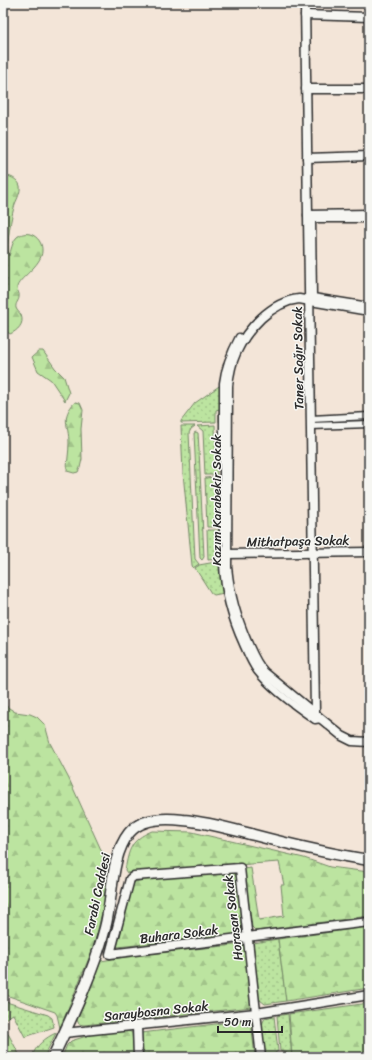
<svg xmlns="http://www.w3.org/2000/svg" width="372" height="1060" font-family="Sriracha,sans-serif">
	<defs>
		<pattern id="green-dots" width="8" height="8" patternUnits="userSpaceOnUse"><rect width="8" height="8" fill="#bce4a0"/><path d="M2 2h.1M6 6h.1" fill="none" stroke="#a2c48a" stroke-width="1.8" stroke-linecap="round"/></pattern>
		<pattern id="forest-firs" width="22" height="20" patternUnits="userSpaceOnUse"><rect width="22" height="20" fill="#bce4a0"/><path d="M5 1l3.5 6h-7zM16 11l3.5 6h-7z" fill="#a2c48a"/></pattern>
	</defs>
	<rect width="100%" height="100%" fill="#f3e5d8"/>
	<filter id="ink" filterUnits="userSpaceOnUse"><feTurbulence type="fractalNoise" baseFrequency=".025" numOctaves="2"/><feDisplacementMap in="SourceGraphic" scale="8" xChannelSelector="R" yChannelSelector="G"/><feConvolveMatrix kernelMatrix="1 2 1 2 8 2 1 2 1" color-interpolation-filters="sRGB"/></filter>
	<g filter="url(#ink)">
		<g fill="url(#green-dots)" stroke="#748866">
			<path d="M222,384V422H219V409L216,410V422L181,423V421L195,403Z"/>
			<path d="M215,425L217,475H205L203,431L197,426Z"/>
			<path d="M181,426H195L191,429L189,433L195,559L199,564L193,568L192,565L183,473Z"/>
			<path d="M196,432L198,433L199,450L204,557L202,560L200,558L194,433Z"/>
			<path d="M217,477L216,527H207L205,478Z"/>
			<path d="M220,477H223V547L217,548V559L208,560L207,530H219L220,529Z"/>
			<path d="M221,561L224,593L214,595L211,593L195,568L199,565Z"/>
			<path d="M278,939L286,1001L265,1004L260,1000L258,995L253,943Z"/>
			<path d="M3,1001L48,1015L52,1018L54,1027L25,1037L13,1014L3,1020Z"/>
			<path d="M288,1014L292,1057H290L287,1053L280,1051L277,1016Z"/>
			<path d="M274,1016L278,1051L275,1053L274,1057H264C263,1044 258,1029 265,1018Z"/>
			<path d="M56,1033L44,1057H32C35,1046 46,1037 56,1033Z"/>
		</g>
		<g fill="url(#forest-firs)" stroke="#748866">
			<path d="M3,175C10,176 18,179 20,186C21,192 17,199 15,204C11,217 6,243 9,256C11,251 12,242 17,237C28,228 43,238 42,251C42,266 17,279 17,288C17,291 20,293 19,297C19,301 15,303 16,308C17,311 20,313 21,315C25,324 17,331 10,334L3,329V300L7,279L3,285Z"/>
			<path d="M39,351H43L55,368L64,377L69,393L65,401L51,380L38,371L32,357Z"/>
			<path d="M75,402L80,403L83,410L81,429L82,459L80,468L78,472L74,473L67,471C67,462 69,452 69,443C69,424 60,418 75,402Z"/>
			<path d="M3,704L15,712L30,714L37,717L45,725L50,743L69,779L107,863L105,900L94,946L60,1028L57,1015L55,1012L3,994Z"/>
			<path d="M152,831L192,832L304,858L330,867L369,872V916L256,931L252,927L244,869L251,868L259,920L284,916L281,885H284L279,862L127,873L125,870C129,850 130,840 152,831Z"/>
			<path d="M237,872L242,934L117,947L132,885L135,882L143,880Z"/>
			<path d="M369,927V988L286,1001L278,939Z"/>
			<path d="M244,944L252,1007L84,1025L79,1024L77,1020L101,961L136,955Z"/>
			<path d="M369,1003V1057H292L289,1014Z"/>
			<path d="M249,1020L251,1021L255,1057H143L141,1033Z"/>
			<path d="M129,1031L132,1033L134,1057H62L67,1045L71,1041L96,1033Z"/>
		</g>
		<path fill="#bce4a0" stroke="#748866" d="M3,1024L20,1056L18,1057H3Z"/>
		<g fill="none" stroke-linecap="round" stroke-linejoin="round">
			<g stroke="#2b2b2b" stroke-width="9">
				<g id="pedestrian">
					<path d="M369,219H312L313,297L369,306"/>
					<path d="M311,419L369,416"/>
					<path d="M311,426L369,424"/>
					<path d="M223,539V383C225,366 231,352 239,337L244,340"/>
					<path d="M223,564C224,592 231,618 243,644C247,653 251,663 257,671C271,689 296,707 315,720L321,719"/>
				</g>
			</g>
			<g stroke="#2b2b2b" stroke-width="11">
				<g id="minor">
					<path d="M305,3L315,713"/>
					<path d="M305,15L369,17"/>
					<path d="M306,89H369"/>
					<path d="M307,158L369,156"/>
					<path d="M308,215L369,214"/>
					<path d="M369,311L299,299C271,302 247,329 236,353C231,364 229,375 228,386L227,567C230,596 236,616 247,642C252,653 256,664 264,672L342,736L352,741L369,742"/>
					<path d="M227,554L369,552"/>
					<path d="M137,1026L138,1057"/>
					<path d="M64,1033L256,1013L369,995"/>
					<path d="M261,1057L240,868L134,876L130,879L110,954L369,922"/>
				</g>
			</g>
			<g stroke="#2b2b2b" stroke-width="13">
				<path id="tertiary" d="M53,1057C72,1017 94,971 105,928C113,898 110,857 129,833C141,818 166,818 183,820C207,822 231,829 254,835C292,845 330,854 369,860"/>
			</g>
			<use href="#pedestrian" stroke="#f6f6f2" stroke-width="6"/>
			<use href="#minor" stroke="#f6f6f2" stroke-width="8"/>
			<use href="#tertiary" stroke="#f6f6f2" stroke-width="10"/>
		</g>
	</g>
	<g text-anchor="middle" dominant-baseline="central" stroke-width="3" stroke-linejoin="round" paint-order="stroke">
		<g font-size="13" fill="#2b2b2b" stroke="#f6f6f2">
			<text transform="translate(298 358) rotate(-91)">Taner Sağır Sokak</text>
			<text transform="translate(216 500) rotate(-90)">Kazım Karabekir Sokak</text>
			<text transform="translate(298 541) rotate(-1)">Mithatpaşa Sokak</text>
			<text transform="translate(97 894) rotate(-78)">Farabi Caddesi</text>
			<text transform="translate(233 918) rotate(-97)">Horasan Sokak</text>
			<text transform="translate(179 934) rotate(-7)">Buhara Sokak</text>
			<text transform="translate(156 1011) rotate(-6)">Saraybosna Sokak</text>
		</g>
	</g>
	<rect width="372" height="1060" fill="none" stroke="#f6f6f2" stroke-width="16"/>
	<rect x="8" y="8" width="356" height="1044" fill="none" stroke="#2b2b2b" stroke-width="1.5" filter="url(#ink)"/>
	<path d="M218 1026v6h64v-6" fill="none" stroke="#2b2b2b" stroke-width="2"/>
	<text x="224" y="1026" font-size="12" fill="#2b2b2b" stroke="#f6f6f2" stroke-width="3" paint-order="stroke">50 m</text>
</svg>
